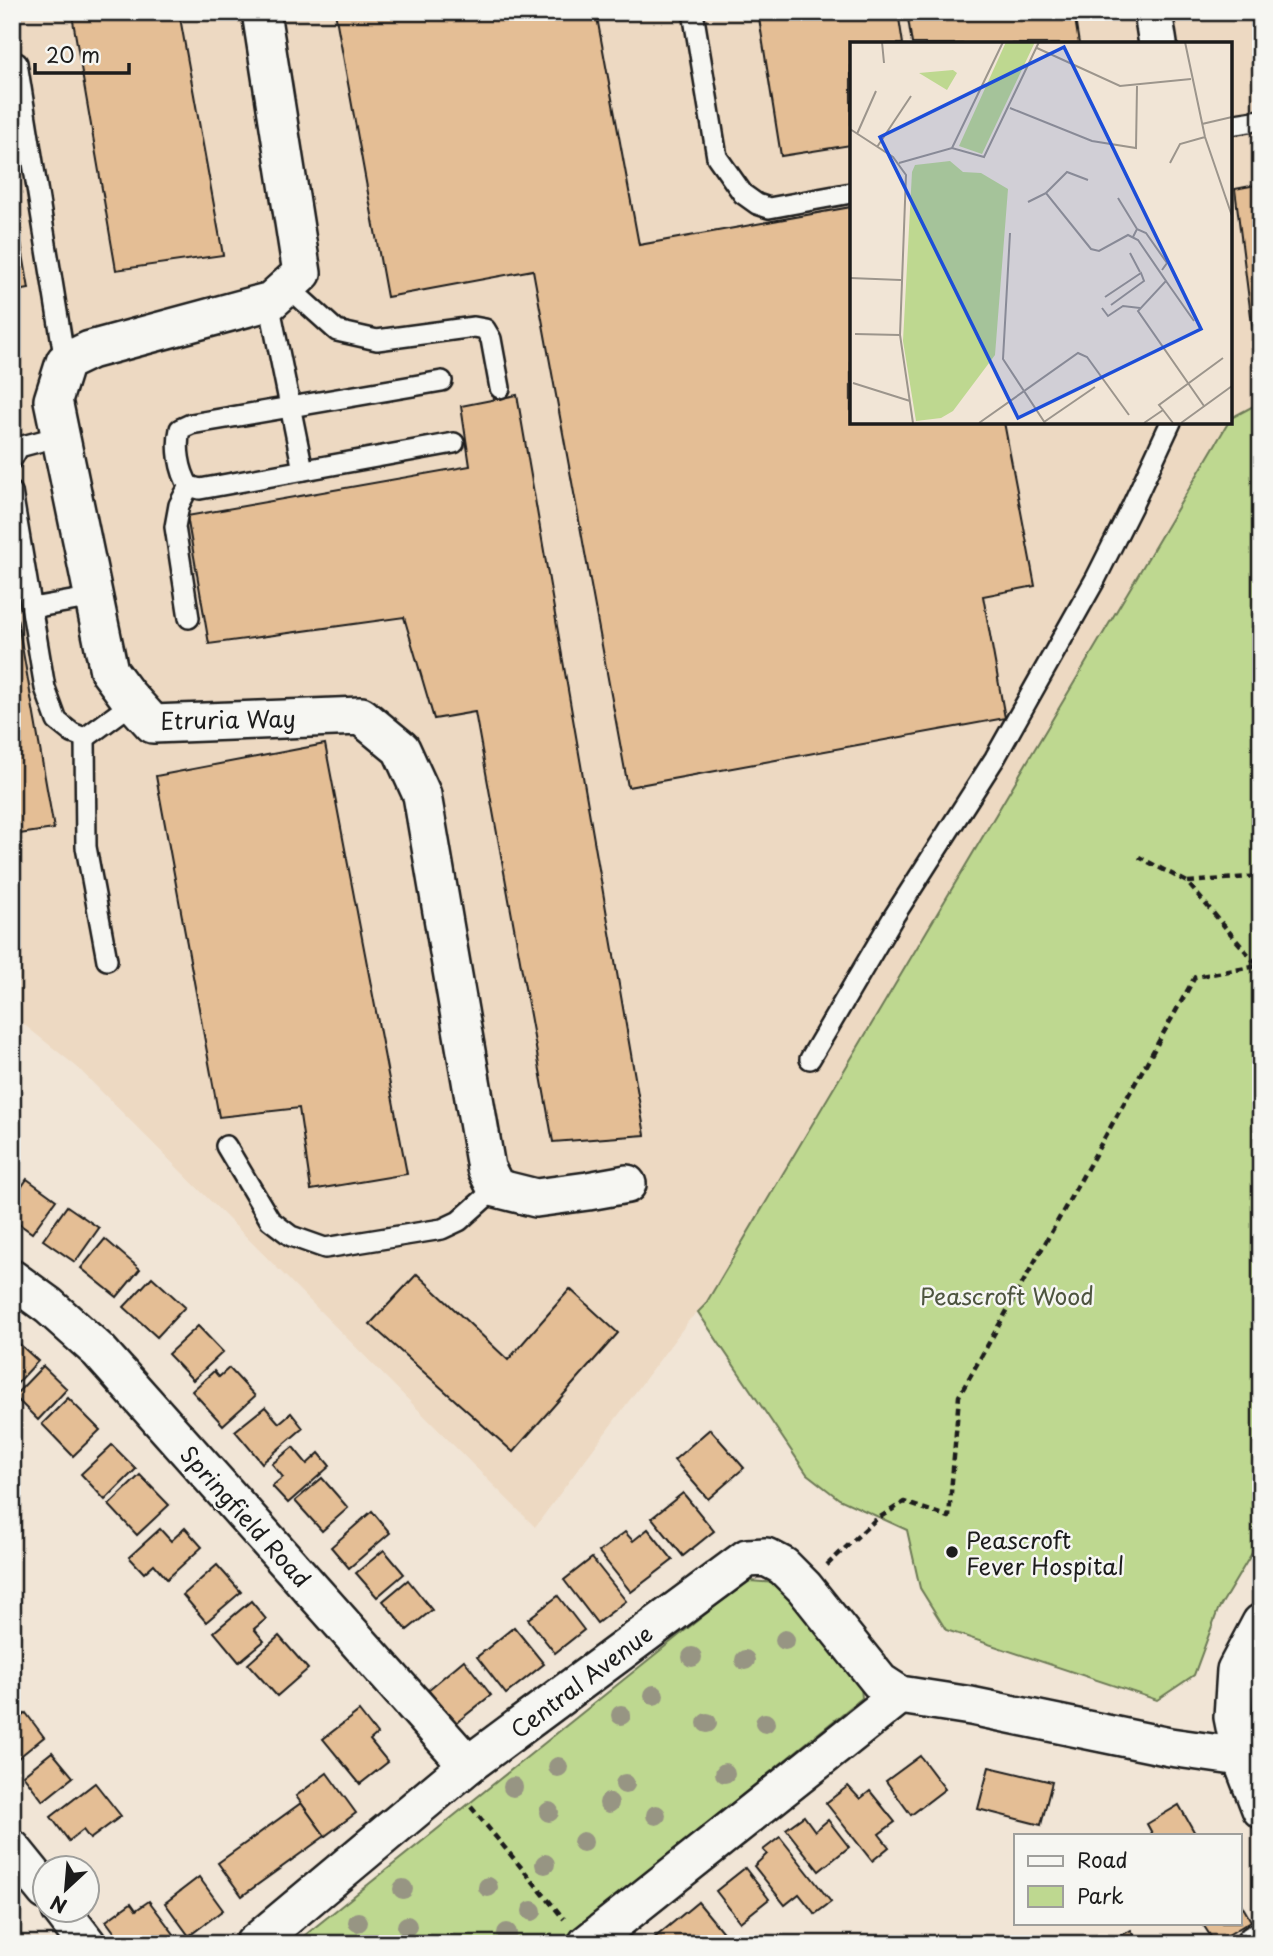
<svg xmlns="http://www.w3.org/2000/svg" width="1273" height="1956" font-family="'Playpen Sans',sans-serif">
	<rect width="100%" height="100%" fill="#f1e5d6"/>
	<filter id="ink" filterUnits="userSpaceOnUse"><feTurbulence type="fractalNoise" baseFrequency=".0143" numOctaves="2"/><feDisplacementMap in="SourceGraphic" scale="14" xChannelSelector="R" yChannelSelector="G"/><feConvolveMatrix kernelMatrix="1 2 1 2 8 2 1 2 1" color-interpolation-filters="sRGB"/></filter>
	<g filter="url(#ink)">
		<path fill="#edd9c2" d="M12,12H1261V402L1229,420V44H851V422H1228L705,1305L690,1319L535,1527L77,1067L12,1015Z"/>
		<g fill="#bed890" stroke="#6d7a56" stroke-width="2">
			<path d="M1261,402V1538L1218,1610L1194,1675L1157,1700L946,1630L920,1588L907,1530L839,1499L807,1474L698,1312L705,1305L1231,418Z"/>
			<path d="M750,1581L777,1583L861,1687L862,1698L558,1944H294L713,1608Z"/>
		</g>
		<g fill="#e4be95" stroke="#1c1c1c" stroke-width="2">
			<path d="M84,12H179L223,255L116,270L72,15Z"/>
			<path d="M335,12H596L639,245L851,207V422H1004L1035,586L983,596L1005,718L628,787L533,270L387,297Z"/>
			<path d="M758,12H898L903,44H851V145L781,156Z"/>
			<path d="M907,12H1074L1079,44H912Z"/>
			<path d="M1261,184V331L1253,332L1235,189Z"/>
			<path d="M12,190L29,289L12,292Z"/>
			<path d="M517,395L645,1135L553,1142L475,712L434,719L404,617L209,644L187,516L470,466L461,406Z"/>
			<path d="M12,589L54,829L12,835Z"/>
			<path d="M325,744L407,1174L311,1190L299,1108L219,1117L156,776Z"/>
			<path d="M27,1179L56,1200L32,1233L12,1219V1201Z"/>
			<path d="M67,1206L99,1228L75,1262L43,1240Z"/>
			<path d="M105,1239L140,1269L117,1297L81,1268Z"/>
			<path d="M417,1274L508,1360L570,1289L618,1333L513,1452L370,1324Z"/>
			<path d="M152,1277L185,1307L157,1337L124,1307Z"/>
			<path d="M198,1326L223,1352L193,1380L168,1354Z"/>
			<path d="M14,1339L38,1361L12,1389V1341Z"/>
			<path d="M43,1366L67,1389L38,1420L14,1396Z"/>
			<path d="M229,1368L255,1396L223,1425L192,1391L214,1371L219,1377Z"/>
			<path d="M68,1398L100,1430L73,1456L42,1424Z"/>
			<path d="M265,1407L279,1423L291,1413L303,1428L262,1463L235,1431Z"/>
			<path d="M710,1429L744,1468L708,1499L674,1460Z"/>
			<path d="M112,1445L136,1469L105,1500L81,1474Z"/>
			<path d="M293,1447L307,1464L319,1453L330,1466L288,1503L272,1486L283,1477L272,1464Z"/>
			<path d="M140,1475L169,1505L137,1535L109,1505Z"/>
			<path d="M322,1478L348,1508L322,1531L295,1501Z"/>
			<path d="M683,1493L714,1531L683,1556L652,1518Z"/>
			<path d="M372,1511L390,1533L349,1568L331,1547Z"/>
			<path d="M185,1528L202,1547L167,1579L154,1564L144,1573L129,1557L160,1529L171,1541Z"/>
			<path d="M648,1529L673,1560L631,1592L599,1552L625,1532L633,1541Z"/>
			<path d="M384,1550L404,1574L377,1597L356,1573Z"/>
			<path d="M592,1558L626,1601L597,1623L564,1580Z"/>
			<path d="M217,1565L241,1592L206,1622L183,1595Z"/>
			<path d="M408,1580L432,1610L407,1630L383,1601Z"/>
			<path d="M558,1596L584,1630L555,1653L528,1619Z"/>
			<path d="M251,1601L266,1619L254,1629L264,1641L239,1662L214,1632Z"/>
			<path d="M514,1627L544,1664L506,1694L477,1657Z"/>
			<path d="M279,1636L308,1669L277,1696L248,1664Z"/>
			<path d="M464,1660L491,1695L456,1723L428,1690Z"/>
			<path d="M359,1711L377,1734L370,1740L388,1762L360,1784L323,1739Z"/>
			<path d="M26,1713L44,1737L12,1763V1724Z"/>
			<path d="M52,1752L73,1777L43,1801L23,1775Z"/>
			<path d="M920,1756L945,1789L911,1815L886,1781Z"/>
			<path d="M989,1767L1052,1782L1041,1825L978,1809Z"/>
			<path d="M327,1773L356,1813L325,1836L296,1796Z"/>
			<path d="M95,1783L121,1816L90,1839L83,1830L69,1841L51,1817Z"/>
			<path d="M848,1786L860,1799L870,1791L895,1822L879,1834L889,1847L872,1861L826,1803Z"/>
			<path d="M301,1803L325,1836L242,1896L218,1863Z"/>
			<path d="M1179,1805L1196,1835H1153L1147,1824Z"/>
			<path d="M804,1816L815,1831L828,1820L849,1847L819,1871L786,1829Z"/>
			<path d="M780,1837L831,1902L815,1914L799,1894L785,1905L754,1866L767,1854L763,1850Z"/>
			<path d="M745,1868L769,1899L740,1922L716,1891Z"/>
			<path d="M199,1877L223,1910L189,1936L165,1903Z"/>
			<path d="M149,1901L180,1942L178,1944H123L106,1921L131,1903L136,1910Z"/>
			<path d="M698,1902L726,1936L716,1944H647Z"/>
			<path d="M1240,1902L1251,1921L1215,1943L1202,1923H1240Z"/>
			<path d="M1131,1930L1139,1944H1106Z"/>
		</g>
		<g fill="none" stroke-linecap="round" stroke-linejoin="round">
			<g stroke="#1c1c1c" stroke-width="24">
				<g id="service">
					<path d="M693,12L717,157L743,194L757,204L769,208L851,193"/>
					<path d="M17,63L65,362"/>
					<path d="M1229,125L1261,120"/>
					<path d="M287,286L337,331L377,340L474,327L485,329L491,339L500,388"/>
					<path d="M269,302L303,470"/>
					<path d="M442,381L191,424L180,429C176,447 179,470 189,486L200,489L454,443"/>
					<path d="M12,459L19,447L60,436"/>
					<path d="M189,486L179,505L175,527L189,618"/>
					<path d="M12,492L45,688L57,721L72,733L85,738L134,702"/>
					<path d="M32,608L94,597"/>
					<path d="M85,738L86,847L107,960"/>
					<path d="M810,1059L894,916L995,758L1095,580L1132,506L1171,422"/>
					<path d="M226,1146L270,1220L291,1236L325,1248L442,1229L459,1221L496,1188"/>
				</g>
			</g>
			<g stroke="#1c1c1c" stroke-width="42">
				<g id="minor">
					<path d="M261,12L302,273L271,301L90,350L65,362L53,400L109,671L126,694L153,724L361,716L401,749L422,795L486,1168L496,1188L536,1198L588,1191L627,1184"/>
					<path d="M1153,12L1158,44"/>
					<path d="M12,1279L49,1306L99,1351L468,1765"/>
					<path d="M1261,1623L1236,1670L1233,1717L1241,1757L1261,1809"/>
					<path d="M12,1849L46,1891"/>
					<path d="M61,1910L87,1944"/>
					<path d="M254,1944L468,1765L747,1558L766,1557L783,1566L804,1587L880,1682L900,1695L971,1706L1170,1747L1241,1757"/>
					<path d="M587,1944L900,1695"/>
					<path d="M1255,1944L1261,1941"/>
				</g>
			</g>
			<g stroke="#1c1c1c" stroke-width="4.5" stroke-dasharray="7 5" stroke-linecap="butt">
				<path d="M1188,882L1261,876"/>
				<path d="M827,1565L874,1521L904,1502L949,1517L959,1396L1195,977L1258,966L1187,882L1139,857"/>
				<path d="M471,1807L564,1919"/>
			</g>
			<use href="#service" stroke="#f6f6f2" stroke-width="19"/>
			<use href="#minor" stroke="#f6f6f2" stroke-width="37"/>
		</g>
		<g fill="#979583">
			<circle cx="785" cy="1640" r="10"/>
			<circle cx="692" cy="1657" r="10"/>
			<circle cx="745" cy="1660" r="10"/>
			<circle cx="654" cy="1695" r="10"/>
			<circle cx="621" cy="1715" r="10"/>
			<circle cx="707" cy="1723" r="10"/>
			<circle cx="765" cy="1723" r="10"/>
			<circle cx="558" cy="1767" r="10"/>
			<circle cx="725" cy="1773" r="10"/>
			<circle cx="625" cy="1784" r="10"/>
			<circle cx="513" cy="1787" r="10"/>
			<circle cx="609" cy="1803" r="10"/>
			<circle cx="549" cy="1812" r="10"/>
			<circle cx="656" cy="1815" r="10"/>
			<circle cx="583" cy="1842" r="10"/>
			<circle cx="545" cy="1864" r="10"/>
			<circle cx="488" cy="1887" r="10"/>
			<circle cx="403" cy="1889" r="10"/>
			<circle cx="532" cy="1911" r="10"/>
			<circle cx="358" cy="1922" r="10"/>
			<circle cx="407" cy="1926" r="10"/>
			<circle cx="507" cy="1933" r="10"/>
		</g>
	</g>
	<circle fill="#1c1c1c" stroke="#f6f6f2" stroke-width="2.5" cx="952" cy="1552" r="7"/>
	<g text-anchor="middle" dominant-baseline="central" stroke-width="5" stroke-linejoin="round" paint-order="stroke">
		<g font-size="23" fill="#1c1c1c" stroke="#f6f6f2">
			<text transform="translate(228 719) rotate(-1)">Etruria Way</text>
			<text transform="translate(246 1516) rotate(48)">Springfield Road</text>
			<text transform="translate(581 1681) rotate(-37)">Central Avenue</text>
		</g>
		<g font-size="23" fill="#4d543f" stroke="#f6f6f2">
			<text x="1007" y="1295">Peascroft Wood</text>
		</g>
		<g font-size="23" fill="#1c1c1c" stroke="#f6f6f2" text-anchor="start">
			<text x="966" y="1539">Peascroft<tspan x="966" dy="26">Fever Hospital</tspan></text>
		</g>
	</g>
	<g transform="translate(850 42)">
		<rect width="382" height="382" fill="#f1e5d6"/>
		<path d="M156,0H185L132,112L109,104ZM103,28L107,31L97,48L69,31ZM100,119L113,130L131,131L158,147L145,313L103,369L91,376L66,379L53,299L62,130L65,123Z" fill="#bed890"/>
		<path fill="none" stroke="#9c958c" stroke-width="2" d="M32,0L34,21M335,0L355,95L382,174M187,6L270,44L341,37M160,66L242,99L286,106L287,44M352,82L382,75M0,87L43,115L56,133L50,293L63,381M7,92L26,49M27,105L61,54M102,106L153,0M49,121L102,106L134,115L189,0M320,121L330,102L355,95M196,151L217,130L238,138M268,156L287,187M178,160L196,151L241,207L249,209L278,193L288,198L316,239L288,269L354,364M160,191L153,317L195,381M283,195L287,187L296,191L317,221L312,228M280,211L290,230M0,236L51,238M316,239L344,279M255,255L291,231L294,239L261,263M252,266L258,274L273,264L290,266M5,292L50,293M3,341L60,359M313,368L309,363L373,316M194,380L245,345M129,381L228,311L237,315L279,373M294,381L313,368L323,381M331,381L382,344"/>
		<path fill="#1d4ed8" fill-opacity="0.15" stroke="#1d4ed8" stroke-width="3.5" d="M214,5L351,287L168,376L30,95Z"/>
		<rect width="382" height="382" fill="none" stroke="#1c1c1c" stroke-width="3.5"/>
	</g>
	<rect width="1273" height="1956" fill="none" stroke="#f6f6f2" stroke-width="42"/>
	<rect x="21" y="21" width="1231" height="1914" fill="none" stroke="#1c1c1c" stroke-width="2.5" filter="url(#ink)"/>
	<rect x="1014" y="1834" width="228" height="91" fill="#f6f6f2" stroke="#9f9f9c" stroke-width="2"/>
	<rect x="1028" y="1856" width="35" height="10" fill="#f6f6f2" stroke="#9f9f9c" stroke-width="2"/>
	<text x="1077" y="1868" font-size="21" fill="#1c1c1c">Road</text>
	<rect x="1028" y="1886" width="35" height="21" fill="#bed890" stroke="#9f9f9c" stroke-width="2"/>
	<text x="1077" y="1904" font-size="21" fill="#1c1c1c">Park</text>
	<g transform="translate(66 1889) rotate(206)"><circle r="33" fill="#f6f6f2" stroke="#9f9f9c" stroke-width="2"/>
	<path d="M0-5L12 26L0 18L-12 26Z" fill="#1c1c1c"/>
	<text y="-10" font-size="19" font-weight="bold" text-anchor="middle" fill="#1c1c1c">N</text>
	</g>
	<path d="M35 63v10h94v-10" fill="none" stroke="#1c1c1c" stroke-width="3.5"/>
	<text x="46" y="63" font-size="21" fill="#1c1c1c" stroke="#f6f6f2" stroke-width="5" paint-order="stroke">20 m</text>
</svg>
